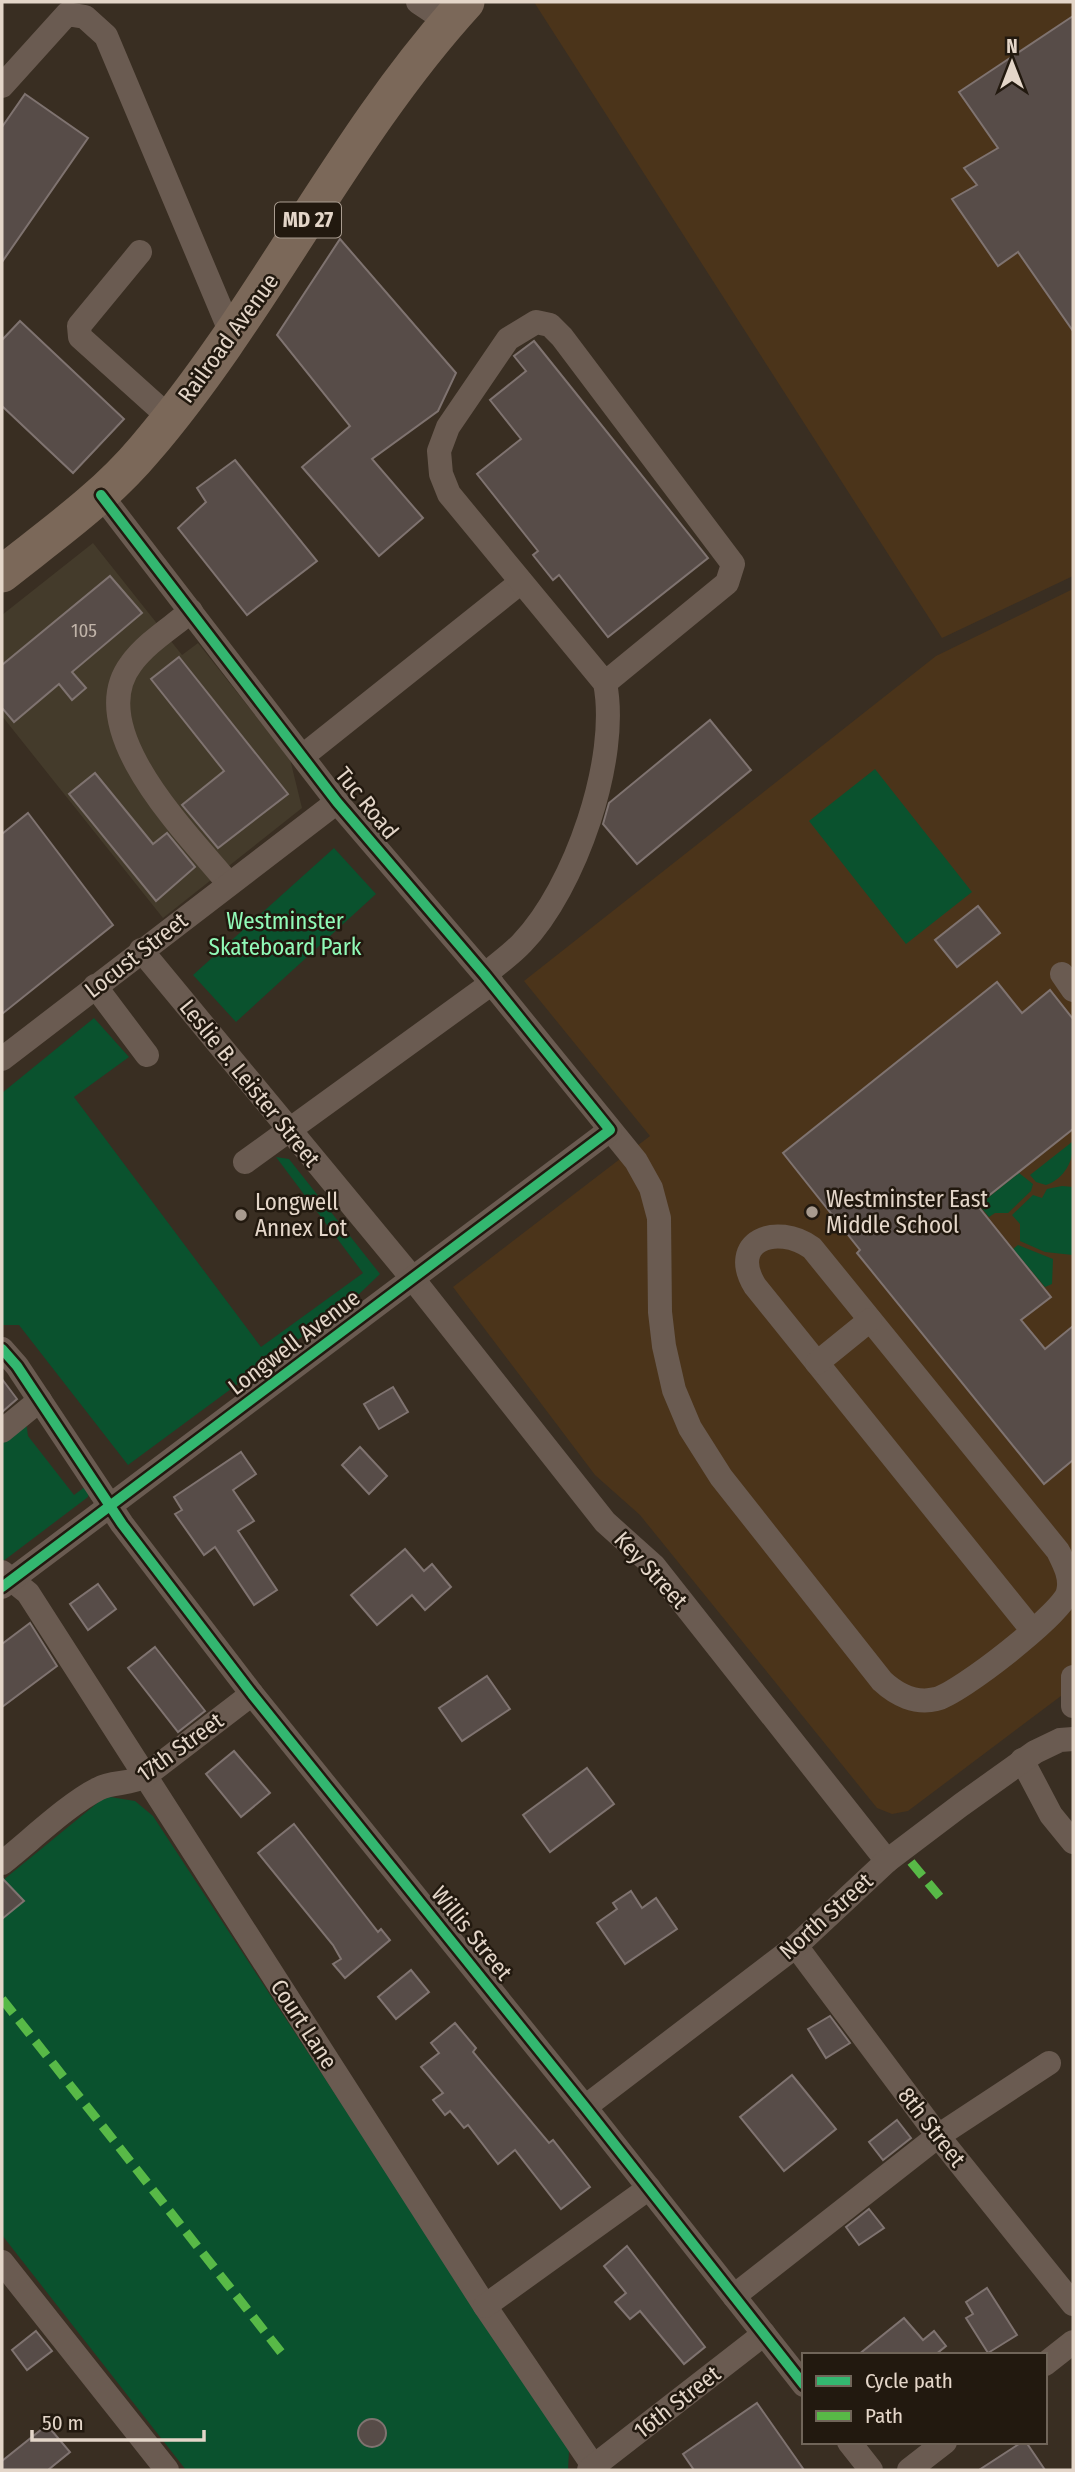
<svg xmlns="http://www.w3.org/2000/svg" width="1075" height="2472" font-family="'Fira Sans Condensed',sans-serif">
	<rect width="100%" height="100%" fill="#392e22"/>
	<g fill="#4b341a">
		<path d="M534,2H1073V576L942,638Z"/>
		<path d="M1073,589V1687L908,1811L892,1814L877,1808L640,1515L595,1475L453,1287L650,1136L524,981L936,656Z"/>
	</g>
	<path fill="#443b2b" d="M93,543L182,655L198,643L290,759L302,808L163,918L2,716V615Z"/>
	<g fill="#0a522e">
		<path d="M875,769L972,892L906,944L809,821Z"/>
		<path d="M334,848L376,894L236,1022L193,975Z"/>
		<path d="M94,1018L129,1057L74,1097L261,1347L363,1273L276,1157L289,1159L380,1274L357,1296L128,1465L19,1325H2V1093Z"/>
		<path d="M1072,1142C1075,1160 1064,1179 1046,1185L1036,1182L1030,1175Z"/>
		<path d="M1019,1173L1033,1184L1031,1191L1008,1213H995L989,1217L979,1205Z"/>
		<path d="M1062,1186L1073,1187V1255L1045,1252L1020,1241V1224L1012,1215L1033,1195L1042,1198L1047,1189Z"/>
		<path d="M1018,1245L1053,1259L1052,1284L1045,1287L1013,1249Z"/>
		<path d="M24,1407L28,1436L74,1495L86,1486L89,1489L88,1497L2,1562V1424Z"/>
		<path d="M110,1797L135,1801L153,1816L569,2451L568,2470H186L2,2235V1881L101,1800Z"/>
	</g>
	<g fill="#574c48" stroke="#7f7370" stroke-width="2">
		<path d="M1073,16V331L1018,252L998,266L952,199L977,185L964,168L998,148L959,92Z"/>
		<path d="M25,94L88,138L2,262V127Z"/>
		<path d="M340,239L456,373L438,411L372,459L423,518L379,556L302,467L350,426L277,335Z"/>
		<path d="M20,321L124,419L73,473L2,406V340Z"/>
		<path d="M534,341L708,558L608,637L559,575L553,580L533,555L538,551L477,474L521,439L490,400L526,371L514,356Z"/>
		<path d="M235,460L317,561L247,615L178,528L206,502L197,488Z"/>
		<path d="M110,576L142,613L72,672L86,688L72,700L59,684L14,722L2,708V665Z"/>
		<path d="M179,657L288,794L218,848L182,805L224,771L151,679Z"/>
		<path d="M710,720L751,770L637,864L603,824L609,803Z"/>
		<path d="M95,773L153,844L167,833L195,867L156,901L69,794Z"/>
		<path d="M28,813L113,925L2,1014V834Z"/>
		<path d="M978,906L1000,933L957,967L935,940Z"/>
		<path d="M997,982L1022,1013L1050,990L1073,1019V1129L977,1205L1051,1297L1021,1320L1045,1349L1073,1326V1460L1044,1484L857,1253L860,1250L783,1153Z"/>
		<path d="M2,1379L17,1399L2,1412Z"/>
		<path d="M393,1387L408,1412L379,1429L364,1404Z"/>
		<path d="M360,1447L387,1476L369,1494L342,1465Z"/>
		<path d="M241,1452L256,1474L233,1490L254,1521L238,1531L277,1590L254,1605L215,1547L204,1555L175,1514L182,1510L174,1497Z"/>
		<path d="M405,1549L424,1571L432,1564L451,1587L425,1610L412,1595L377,1625L351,1595Z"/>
		<path d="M98,1584L116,1609L88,1630L70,1604Z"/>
		<path d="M30,1623L57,1666L2,1707V1644Z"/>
		<path d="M155,1647L205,1711L178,1732L128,1668Z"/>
		<path d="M487,1676L510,1709L462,1741L439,1708Z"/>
		<path d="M234,1751L270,1793L241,1817L206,1774Z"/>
		<path d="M587,1768L614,1804L550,1852L523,1815Z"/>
		<path d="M294,1824L378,1932L381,1929L390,1940L345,1978L333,1964L341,1959L333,1945L258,1853Z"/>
		<path d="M2,1878L24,1901L2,1919Z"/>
		<path d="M631,1891L642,1908L656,1898L677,1929L625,1964L597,1923L617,1909L613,1903Z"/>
		<path d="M411,1970L429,1992L396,2019L378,1997Z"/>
		<path d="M830,2016L850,2043L826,2058L808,2029Z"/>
		<path d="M455,2023L476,2048L473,2052L549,2143L553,2140L590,2187L561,2209L515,2150L498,2164L468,2125L464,2128L450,2111L445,2115L433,2100L443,2093L421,2067L439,2053L431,2043Z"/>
		<path d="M792,2075L836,2129L784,2171L740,2117Z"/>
		<path d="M897,2120L911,2138L883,2160L869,2142Z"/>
		<path d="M869,2209L884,2228L859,2245L846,2227Z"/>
		<path d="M627,2246L705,2347L684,2364L640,2311L630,2319L615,2302L626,2293L604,2266Z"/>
		<path d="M987,2288L1017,2335L988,2353L966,2318L973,2314L966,2302Z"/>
		<path d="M904,2318L923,2340L934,2331L946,2346L935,2355H858Z"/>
		<path d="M36,2331L52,2351L27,2370L12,2350Z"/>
		<path d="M757,2403L804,2470H694L683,2454Z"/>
		<circle cx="372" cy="2433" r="14"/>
		<path d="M47,2425L70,2452L48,2470H2V2461Z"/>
		<path d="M1022,2442H1026L1045,2470H979Z"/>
	</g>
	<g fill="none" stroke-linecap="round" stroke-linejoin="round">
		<g stroke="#6a5b51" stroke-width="24">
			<path d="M418,2L448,22"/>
			<path d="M2,86L67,14L85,17L106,36L231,333"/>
			<path d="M140,252L79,326L80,337L170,418"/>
			<path d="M101,495L337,802L485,975L636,1161L651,1188L659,1218L660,1312L664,1346L674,1390L690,1428L721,1477L882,1681C897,1695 916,1704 936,1699C959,1694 1063,1613 1068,1592C1072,1578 1064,1563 1058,1551L812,1248C776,1222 728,1242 755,1286L1033,1631"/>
			<path d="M191,611C171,628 146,643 131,664C81,730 190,836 229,884"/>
			<path d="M303,756L521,582"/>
			<path d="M141,950L413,1279L605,1522L654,1566L887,1861"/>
			<path d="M1062,974L1073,990"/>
			<path d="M485,975C497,964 511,955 522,943C575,888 620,758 605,683L449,494L441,474L439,451L448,427L508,339L536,322L550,325L562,337L733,564L727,583L605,683"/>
			<path d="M95,986L147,1055"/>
			<path d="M2,1059L337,802"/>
			<path d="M245,1162L492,983"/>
			<path d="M2,1349L17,1366L122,1524L252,1694L585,2107L804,2385"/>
			<path d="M817,1363L870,1320"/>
			<path d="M2,1431L40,1400"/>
			<path d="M2,1572L28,1593L485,2306L596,2470"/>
			<path d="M2,1587L610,1130"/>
			<path d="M1073,1677V1706"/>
			<path d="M1022,1760L1051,1815L1073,1842"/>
			<path d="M2,1863C30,1841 68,1804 98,1789C113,1781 130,1785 145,1776L252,1694"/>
			<path d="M796,1946L938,2136L1073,2304"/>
			<path d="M585,2107L796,1946L887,1861L961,1805L1035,1752L1060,1740L1073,1739"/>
			<path d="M2,2262L167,2470"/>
			<path d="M734,2296L938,2136L1049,2063"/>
			<path d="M485,2306L649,2188"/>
			<path d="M1045,2364L1073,2342"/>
			<path d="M849,2442L871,2470"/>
			<path d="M589,2470L764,2334"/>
			<path d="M909,2470L945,2442"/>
		</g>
		<path stroke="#7b6859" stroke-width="37" d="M2,574C51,535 104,498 145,449C265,309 342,138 466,2"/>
		<g stroke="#58b947" stroke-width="9" stroke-dasharray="18 9" stroke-linecap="butt">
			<path d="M911,1862L940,1897"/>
			<path d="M2,1999L284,2356"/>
		</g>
		<g stroke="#22190f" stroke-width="15">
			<g id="cycleway">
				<path d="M2,1349L17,1366L122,1524L252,1694L585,2107L804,2385"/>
				<path d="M2,1587L610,1130L485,975L337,802L101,495"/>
			</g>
		</g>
		<use href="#cycleway" stroke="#33b770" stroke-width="10"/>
	</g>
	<g fill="#a89b8f" stroke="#22190f" stroke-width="2.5">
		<circle cx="812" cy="1212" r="7"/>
		<circle cx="241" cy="1215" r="7"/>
	</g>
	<g text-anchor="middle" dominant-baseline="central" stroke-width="5" stroke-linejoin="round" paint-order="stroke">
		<g font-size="19" fill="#c1b4a9">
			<text x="84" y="630">105</text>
		</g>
		<rect fill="#22190f" stroke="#aa9d91" stroke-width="2" x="275" y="202.5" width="66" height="35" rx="5"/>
		<g font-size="21" font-weight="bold" fill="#e4d6c9">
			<text x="308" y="220">MD 27</text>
		</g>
		<g font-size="23" fill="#e4d6c9" stroke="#22190f">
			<text transform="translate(228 338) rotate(-54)">Railroad Avenue</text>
			<text transform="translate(367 803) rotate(51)">Tuc Road</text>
			<text transform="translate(136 955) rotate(-38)">Locust Street</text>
			<text transform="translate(250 1083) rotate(51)">Leslie B. Leister Street</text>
			<text transform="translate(294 1342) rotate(-37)">Longwell Avenue</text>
			<text transform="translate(651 1570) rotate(47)">Key Street</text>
			<text transform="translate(180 1747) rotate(-36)">17th Street</text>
			<text transform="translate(826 1916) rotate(-42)">North Street</text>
			<text transform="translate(472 1933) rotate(51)">Willis Street</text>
			<text transform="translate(304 2024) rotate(57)">Court Lane</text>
			<text transform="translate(932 2127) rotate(52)">8th Street</text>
			<text transform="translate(677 2402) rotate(-38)">16th Street</text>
		</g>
		<g font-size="23" fill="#91fbb8" stroke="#22190f">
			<text x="285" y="921">Westminster<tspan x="285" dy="26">Skateboard Park</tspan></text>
		</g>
		<g font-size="23" fill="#e4d6c9" stroke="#22190f" text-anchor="start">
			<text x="826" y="1199">Westminster East<tspan x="826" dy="26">Middle School</tspan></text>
			<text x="255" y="1202">Longwell<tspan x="255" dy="26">Annex Lot</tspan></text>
		</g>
	</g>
	<rect width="1075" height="2472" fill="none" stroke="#e4d6c9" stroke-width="7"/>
	<rect x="802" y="2353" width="245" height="91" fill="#22190f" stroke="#706559" stroke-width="2"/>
	<rect x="816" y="2376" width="35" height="10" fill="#33b770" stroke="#706559" stroke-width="2"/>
	<text x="865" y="2388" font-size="21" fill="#e4d6c9">Cycle path</text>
	<rect x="816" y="2411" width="35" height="10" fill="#58b947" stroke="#706559" stroke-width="2"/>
	<text x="865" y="2423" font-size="21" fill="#e4d6c9">Path</text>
	<g transform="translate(1012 63)" stroke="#22190f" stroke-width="5" paint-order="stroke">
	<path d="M0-5L12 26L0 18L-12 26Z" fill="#e4d6c9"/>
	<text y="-10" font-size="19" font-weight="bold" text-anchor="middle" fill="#e4d6c9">N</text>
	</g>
	<path d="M32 2430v10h172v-10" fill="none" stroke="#e4d6c9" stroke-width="3.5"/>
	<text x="42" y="2430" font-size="21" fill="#e4d6c9" stroke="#22190f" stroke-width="5" paint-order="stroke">50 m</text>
</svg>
